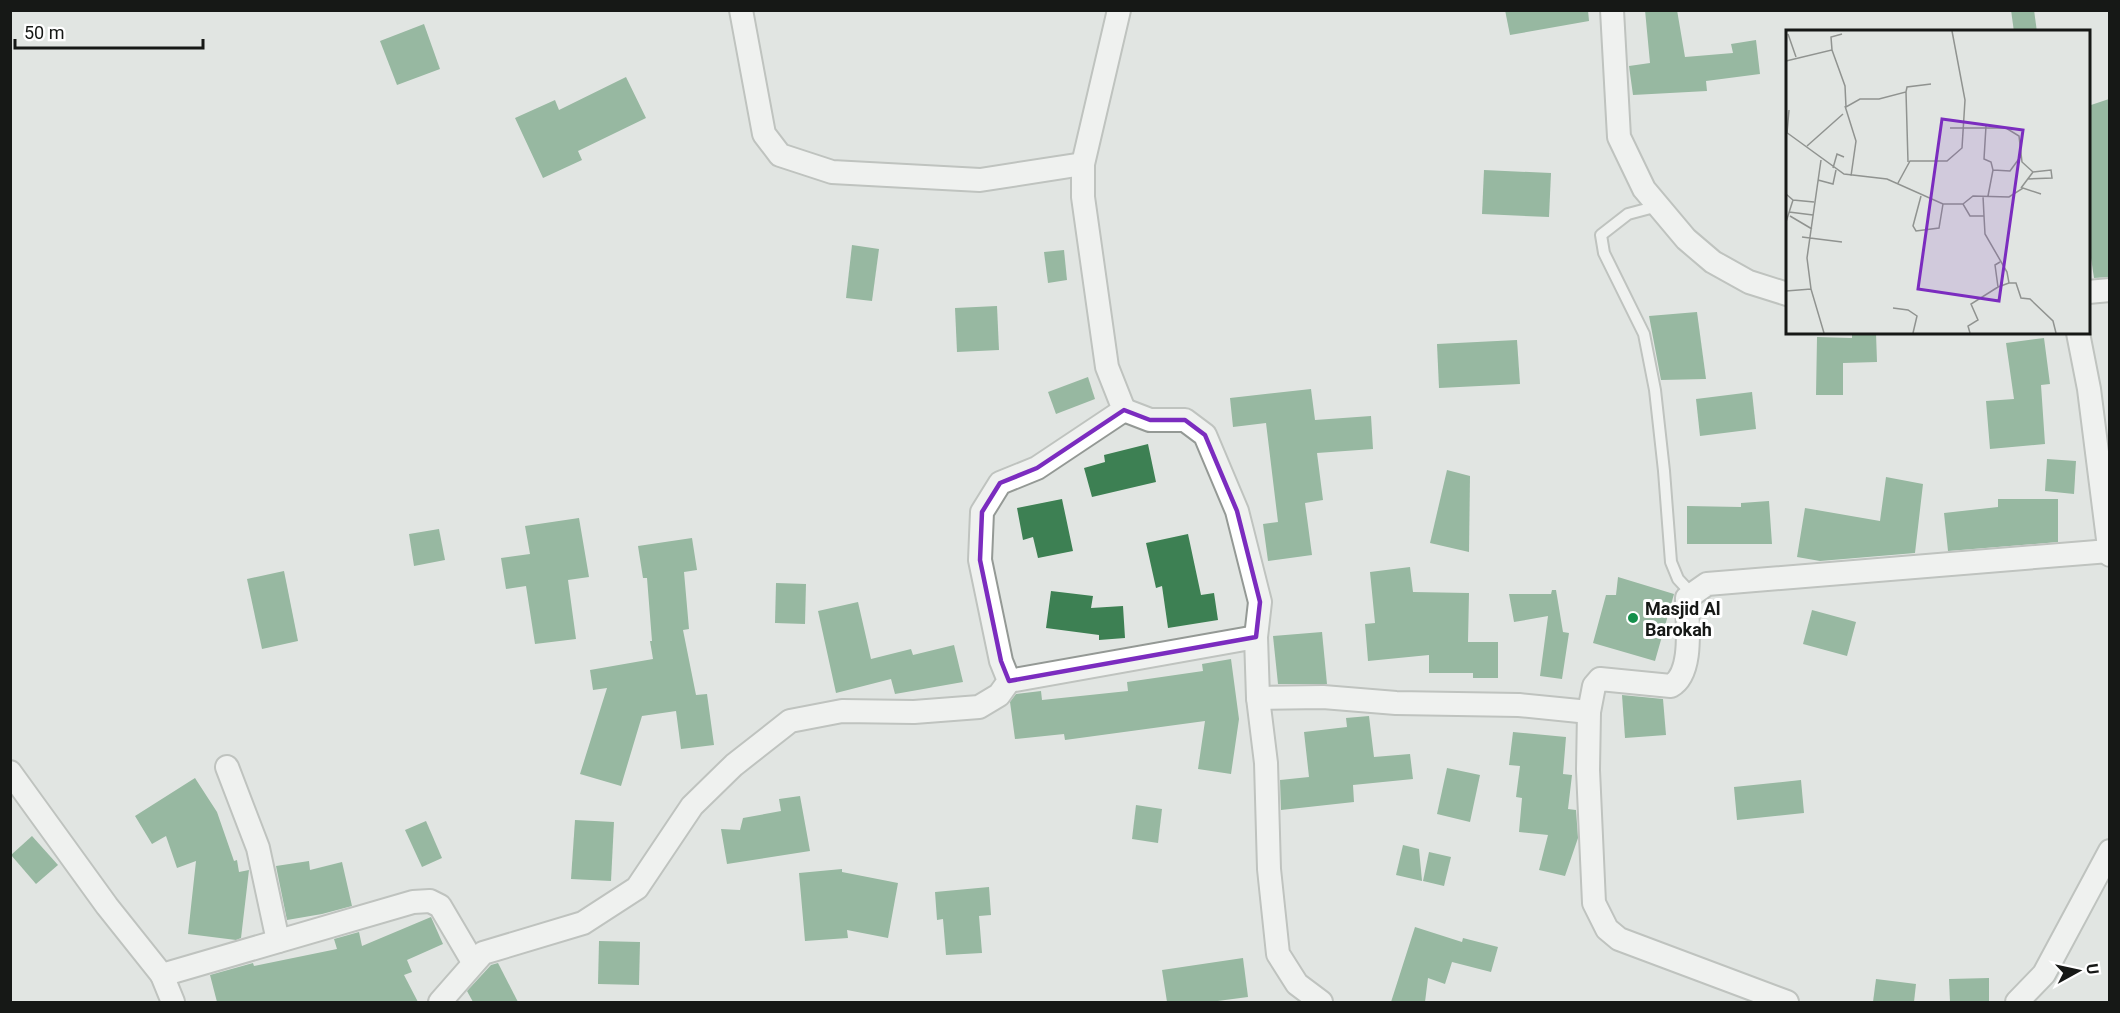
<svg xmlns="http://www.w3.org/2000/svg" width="2120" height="1013" font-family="Roboto,sans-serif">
	<rect width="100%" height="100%" fill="#e1e5e2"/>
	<g fill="#3d8053">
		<path d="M1505,10H1588L1589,21L1510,35Z"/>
		<path d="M1645,10H1677L1685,57L1733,53L1731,44L1756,40L1760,74L1706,81L1707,91L1633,95L1629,66L1650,63Z"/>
		<path d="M2011,10H2034L2037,32H2014Z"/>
		<path d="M424,24L440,69L397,85L380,41Z"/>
		<path d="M626,77L646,118L578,151L582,160L543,178L515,118L555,100L559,110Z"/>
		<path d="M2109,99V277L2094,278L2088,238V106Z"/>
		<path d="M1484,170L1551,173L1549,217L1482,214Z"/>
		<path d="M852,245L879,249L872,301L846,298Z"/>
		<path d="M1064,250L1067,280L1048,283L1044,252Z"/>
		<path d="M997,306L999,350L957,352L955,308Z"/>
		<path d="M1697,312L1706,379L1661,380L1649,316Z"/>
		<path d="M1852,333H1876L1877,362L1843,363V395H1816L1817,337L1852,338Z"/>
		<path d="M2044,338L2050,384L2041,385L2045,444L1990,449L1986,401L2014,399L2006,343Z"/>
		<path d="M1517,340L1520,384L1439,388L1437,344Z"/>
		<path d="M1088,377L1095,399L1056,414L1048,392Z"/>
		<path d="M1311,389L1315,420L1371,416L1373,449L1317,453L1323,500L1305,503L1312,555L1268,561L1263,524L1278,522L1266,423L1233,427L1230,398Z"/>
		<path d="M1752,392L1756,429L1700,436L1696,399Z"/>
		<path d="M1148,444L1156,482L1092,497L1084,468L1105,462L1104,455Z"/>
		<path d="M2047,459L2076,461L2074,494L2045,491Z"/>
		<path d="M1447,470L1470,476L1469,552L1430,543Z"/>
		<path d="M1886,477L1923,484L1915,553L1820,561L1797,557L1805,508L1880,521Z"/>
		<path d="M1062,499L1073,551L1038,558L1033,537L1023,540L1017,508Z"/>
		<path d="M1998,499H2058V542L1948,551L1944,513L1998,507Z"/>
		<path d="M1769,501L1772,544H1687V506L1741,507V503Z"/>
		<path d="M579,518L589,577L568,580L576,639L535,644L526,586L506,589L501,558L530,554L525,526Z"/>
		<path d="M439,529L445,560L414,566L409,534Z"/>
		<path d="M1188,534L1201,595L1214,593L1218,620L1168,628L1162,586L1156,588L1146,543Z"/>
		<path d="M692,538L697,570L684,572L689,629L683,630L696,695L707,694L714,745L681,749L676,711L642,716L621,786L580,774L607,688L593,690L590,670L653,659L650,641H652L647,578H643L638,546Z"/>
		<path d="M1410,567L1413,592L1469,593L1468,642H1498V678H1473V673H1429V655L1368,661L1365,624L1375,623L1370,572Z"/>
		<path d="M284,571L298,641L262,649L247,579Z"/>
		<path d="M1618,577L1674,594L1655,661L1593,643L1606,595H1616Z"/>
		<path d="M776,583L806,584L805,624L775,623Z"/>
		<path d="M1552,590H1556L1563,632L1569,633L1562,679L1540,676L1548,616L1514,622L1509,594H1551Z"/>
		<path d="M1051,591L1093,596L1091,608L1123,606L1125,638L1099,640V635L1046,628Z"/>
		<path d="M858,602L871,659L911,649L913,655L954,645L963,682L895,694L891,679L836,693L818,611Z"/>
		<path d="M1812,610L1856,622L1847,656L1803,644Z"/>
		<path d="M1322,632L1327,684H1278L1273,636Z"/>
		<path d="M1231,659L1239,719L1231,774L1198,769L1205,721L1065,740L1064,734L1015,739L1010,702L1016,694L1041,691L1042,700L1128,691L1127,682L1203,671L1202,664Z"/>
		<path d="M1622,695L1663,699L1666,735L1625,738Z"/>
		<path d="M1369,716L1374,757L1410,754L1413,779L1353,785L1354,802L1281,810L1280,780L1309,777L1304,732L1347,727L1346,718Z"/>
		<path d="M1513,732L1566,737L1563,774L1572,775L1568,809L1576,810L1578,838L1565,876L1539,870L1548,835L1519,832L1522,798L1516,797L1520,766L1509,765Z"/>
		<path d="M1447,768L1480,775L1470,822L1437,814Z"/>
		<path d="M195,778L217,812L234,861L237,860L239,872L249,870L241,938L236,940L188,934L196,861L177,868L166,836L152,844L135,816Z"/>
		<path d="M1801,780L1804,813L1737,820L1734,787Z"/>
		<path d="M800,796L810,851L727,864L721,829L740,830L743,818L781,811L779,799Z"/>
		<path d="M1136,805L1162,809L1158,843L1132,839Z"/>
		<path d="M575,820L614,822L611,881L571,879Z"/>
		<path d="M426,821L442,858L422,867L405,830Z"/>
		<path d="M32,836L58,865L36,884L11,855Z"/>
		<path d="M1403,845L1419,849L1422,881L1396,875Z"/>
		<path d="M1429,852L1451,857L1444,886L1423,881Z"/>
		<path d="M309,861L310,870L342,862L352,906L322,914L287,920L276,866Z"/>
		<path d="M842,869V872L898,883L888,938L847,930L848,938L805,941L799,873Z"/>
		<path d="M989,887L991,915L979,916L982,953L946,955L943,919L937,920L935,892Z"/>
		<path d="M431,917L443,944L407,960L412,972L404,975L418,1002H217L210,975L253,963L254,966L337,949L334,939L359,932L362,946Z"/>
		<path d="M1415,927L1462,942L1463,938L1498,947L1491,972L1452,962L1445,984L1428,978L1425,1002H1391Z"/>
		<path d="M599,941L640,942L639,985L598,984Z"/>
		<path d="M1243,958L1248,997L1210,1002H1167L1162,970Z"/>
		<path d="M498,963L518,1002H473L467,991L491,965Z"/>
		<path d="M1989,978V1002H1950L1949,979Z"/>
		<path d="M1876,979L1916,984L1914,1002H1873Z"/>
	</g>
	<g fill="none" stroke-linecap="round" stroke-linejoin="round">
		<g stroke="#949995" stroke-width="14">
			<path id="lane" d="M1658,206L1628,214L1601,235L1604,253L1644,334L1655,390L1664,471L1671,562L1678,579L1691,593"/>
		</g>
		<g stroke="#949995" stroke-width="26">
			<g id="street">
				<path d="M741,10L764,134L780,155L832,172L980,180L1083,164"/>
				<path d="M1612,10L1619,137L1644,189L1686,239L1713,262L1749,282L1787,294"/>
				<path d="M2088,292L2110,290"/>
				<path d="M2078,333L2089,389L2110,555"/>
				<path d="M1124,410L1150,420H1185L1205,435L1237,511L1260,602L1256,637L1258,698L1266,763L1269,869L1278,954L1297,984L1321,1002"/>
				<path d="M1009,681L1256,637"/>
				<path d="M1258,698L1323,697L1396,703L1519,705L1589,712L1594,686L1600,679L1671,686C1694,673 1687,623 1687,598L1707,584L2109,551"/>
				<path d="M1589,712L1588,770L1594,903L1607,929L1619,939L1787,1002"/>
				<path d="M227,767L258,848L278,941"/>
				<path d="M10,772L107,906L162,975L413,902L430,901L440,906L473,962"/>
				<path d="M162,975L173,1002"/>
				<path d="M440,1002L483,953L583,923L637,888L692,806L734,765L790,721L842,711L914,712L979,707L999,695L1009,681L1001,661L980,560L982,512L1000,483L1037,468L1124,410L1107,367L1083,197V164L1119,10"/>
				<path d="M2017,1002L2044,974L2110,851"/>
			</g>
		</g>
		<use href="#lane" stroke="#fff" stroke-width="10"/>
		<use href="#street" stroke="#fff" stroke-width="22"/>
	</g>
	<path d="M0 0H2120V1013H0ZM1124,410L1150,420H1185L1205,435L1237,511L1260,602L1256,637L1009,681L1001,661L980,560L982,512L1000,483L1037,468Z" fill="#e1e5e2" fill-opacity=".55" fill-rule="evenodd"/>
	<path fill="none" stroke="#7b2cbf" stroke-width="4.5" stroke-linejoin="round" d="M1124,410L1150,420H1185L1205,435L1237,511L1260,602L1256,637L1009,681L1001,661L980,560L982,512L1000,483L1037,468Z"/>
	<circle fill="#148f4b" stroke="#fff" stroke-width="2" cx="1633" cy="618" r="6"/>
	<g text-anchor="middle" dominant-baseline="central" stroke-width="6" stroke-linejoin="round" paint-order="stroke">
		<g font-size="18" font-weight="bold" fill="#161816" stroke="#fff" text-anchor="start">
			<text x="1645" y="608">Masjid Al<tspan x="1645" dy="21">Barokah</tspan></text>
		</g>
	</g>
	<g transform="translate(1786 30)">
		<rect width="304" height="304" fill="#e1e5e2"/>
		<path fill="none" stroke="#909390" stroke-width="1.5" d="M2,4L10,27M46,20L59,56L60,77L74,69H93L120,62L121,57L145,54M0,31L46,20L45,7L56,4M120,62L122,132M59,76L70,111L65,146M200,96L198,129L205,132L207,140L202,166M164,98H220L233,106L236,132L247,142L235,158M0,102L58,144L101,149L157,174H177L184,186H198L199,204L221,242L223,253L212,257M1,103L3,80M21,116L57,84M47,138L51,124L58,127M207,140L224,141L235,126M242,149L266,148L265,140L247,142M32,150L47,154L50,140M112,153L124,131H161L176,118L179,70L166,1M0,164L7,170L28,172M135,166L127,196L130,201L153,198L157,174M197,166L198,186M177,174L187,166L223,167L237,158L255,164M3,182L27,185M4,186L26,199M0,192L7,170M16,207L56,212M223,253H230L235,268L244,269L267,291L270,303M25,259L21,228L35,130M0,261L25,259L38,303M107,278L122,280L131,286L127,303M184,303L182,296L192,290L185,274L212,257L209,235L214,232"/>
		<path fill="#7b2cbf" fill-opacity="0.15" stroke="#7b2cbf" stroke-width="3" d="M156,89L237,100L213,271L132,259Z"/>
		<rect width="304" height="304" fill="none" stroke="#161816" stroke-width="3"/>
	</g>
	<rect width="2120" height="1013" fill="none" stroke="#161816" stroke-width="24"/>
	<g transform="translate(2078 971) rotate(82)" stroke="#ffffff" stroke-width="4.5" paint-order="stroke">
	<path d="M0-4.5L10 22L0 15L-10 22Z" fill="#161816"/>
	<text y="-9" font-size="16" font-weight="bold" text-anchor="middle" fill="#161816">U</text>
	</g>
	<path d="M15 39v9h188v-9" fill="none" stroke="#161816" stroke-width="3"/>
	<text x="24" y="39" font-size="18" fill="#161816" stroke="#ffffff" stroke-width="4.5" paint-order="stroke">50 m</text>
</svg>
